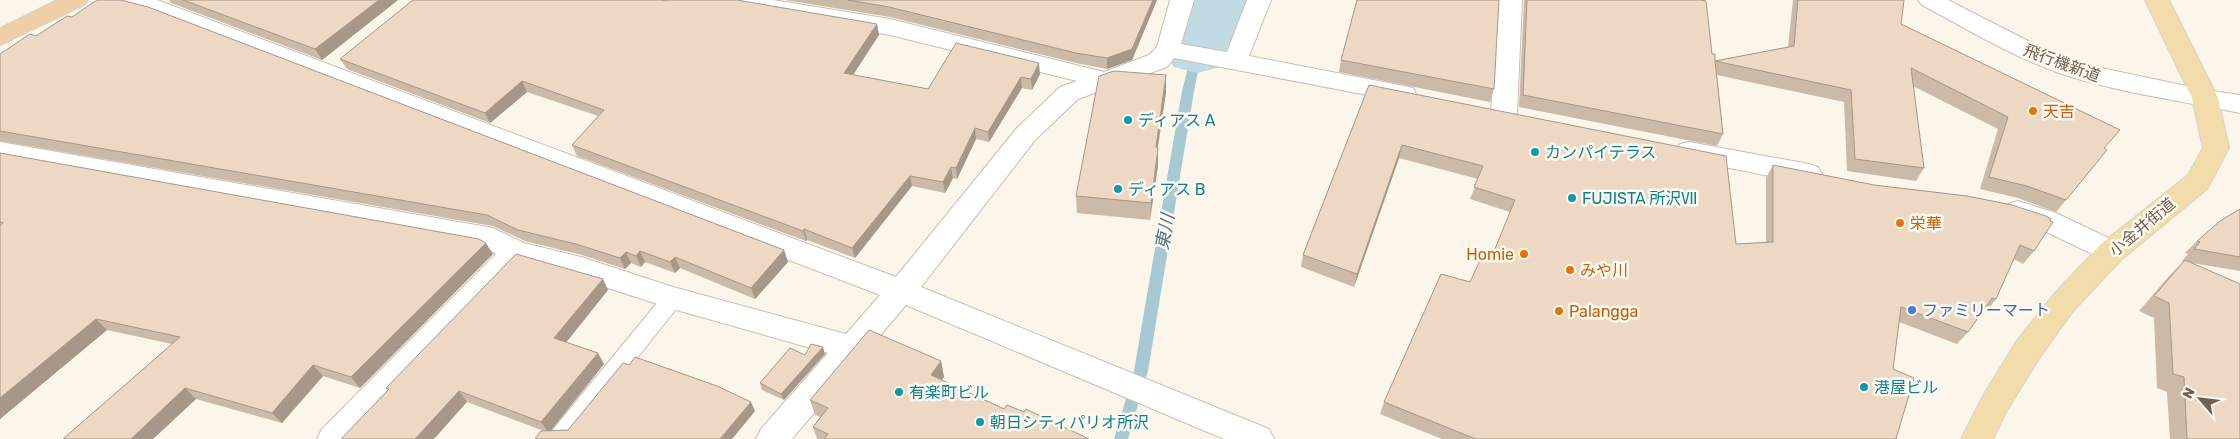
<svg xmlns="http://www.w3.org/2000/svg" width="2240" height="439" font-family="Rubik,'Noto Sans JP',sans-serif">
	<rect width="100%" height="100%" fill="#fbf5ea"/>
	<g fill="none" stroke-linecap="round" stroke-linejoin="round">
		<path fill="#a7c9d3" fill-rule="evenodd" d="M1197,48L1202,52L1194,91L1148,371L1128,439H1114L1134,371L1182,91L1192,52Z"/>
		<path fill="#c0dbe3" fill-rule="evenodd" d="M1195,0H1257L1220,67L1197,73L1174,67L1165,52L1177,27Z"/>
		<g stroke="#ccbeb0" stroke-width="2">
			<path id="service" d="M673,290L680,292L684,298L680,304L573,439H547L551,432L666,292Z"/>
		</g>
		<g stroke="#ccbeb0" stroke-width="2">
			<g id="minor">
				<path d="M123,0H157L896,277L1017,128L1060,87L1077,81L890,35L730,7L722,5L718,0H773L890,19L1104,72L1149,55L1157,47L1170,0H1194L1181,44L1227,52L1247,0H1271L1249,56L1404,86L1413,88L1416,94L1413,100L1404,102L1174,58L1167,67L1078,99L1035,140L921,287L1269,429L1274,439H1224L906,305L792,439H756L761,429L828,353L673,309L580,279L522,264L354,439H317L322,429L496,254L486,248L0,160V142L493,228L524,243L581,257L673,287L846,334L880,295L127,5Z"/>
				<path d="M1498,0H1522L1517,113L1513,119L1504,122L1495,119L1491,113Z"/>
				<path d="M1689,142L1809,164L1818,167L1822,174L1818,181L1809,184L1680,158L1676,151L1680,144Z"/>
				<path d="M2018,201L2056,213L2121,244L2125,252L2121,260L2111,263L2036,227L2008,218L2004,211L2008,204Z"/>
			</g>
		</g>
		<g stroke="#ccbeb0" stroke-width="2">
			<path id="tertiary" d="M1918,0H1948L2040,47L2092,66L2205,90L2214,92L2218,98L2214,104L2205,106C2156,97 2107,89 2059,73C2011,56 1967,29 1922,5Z"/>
		</g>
		<g stroke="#cebfae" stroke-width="2">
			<path id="secondary" d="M2205,90L2240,95V113L2196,104L2192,98L2196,92Z"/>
		</g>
		<g stroke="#d8d2ce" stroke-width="2">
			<path id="primary" d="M2145,0H2169L2218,98L2229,148L2207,189L2121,260L2074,310L2040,357L2006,412L1993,439H1961L1984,394L2018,339L2054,294L2101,244L2188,175L2203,148L2192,98Z"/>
		</g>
		<g stroke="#d8d2ce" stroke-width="2">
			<path id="trunk" d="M57,0H88L84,5L0,45V28Z"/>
		</g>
		<use href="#service" fill="#fff" fill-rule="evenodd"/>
		<use href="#minor" fill="#fff" fill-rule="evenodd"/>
		<use href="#tertiary" fill="#fff" fill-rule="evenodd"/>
		<use href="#secondary" fill="#fff" fill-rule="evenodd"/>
		<use href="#primary" fill="#f2dca9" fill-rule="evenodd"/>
		<use href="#trunk" fill="#f0cea8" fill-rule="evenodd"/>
	</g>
	<g fill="#ccbaa9">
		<path d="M169,0H398L322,60L171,3Z"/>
		<path d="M785,0H1157L1132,60L1107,69L1076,63L890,17Z"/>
		<path d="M1524,0H1700L1712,54L1715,61L1788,47L1793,0H1904L1901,24L2105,148L2066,200L2056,212L2018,198L1980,189L1998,129L1913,86L1924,168L1916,181L1847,171L1844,102L1717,75L1723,134L1717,146L1519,107Z"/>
		<path d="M877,24L879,35L853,75L928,89L1040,74L1032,90L1022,88L989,142L976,139L957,179L953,178L945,193L912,186L855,258L807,240L806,241L577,156L572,145L598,116L527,92L490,123L347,69L340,59Z"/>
		<path d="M0,54L784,250L788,262L755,299L680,268L675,273L645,262L641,267L631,263L625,269L582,255L525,241L493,226L0,141Z"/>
		<path d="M1341,60L1494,89L1490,102L1339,72Z"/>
		<path d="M1166,75V92L1158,148V165L1150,220L1077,213L1076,196Z"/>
		<path d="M1369,85L1736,244L1766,243V178L1773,165L1874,185L1967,196L2034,251L2023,264L2014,259L1996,299L1986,312L1983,311L1968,332L1957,344L1899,322L1893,369L1896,439H1442L1380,414L1384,402L1470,282L1490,261L1510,212L1470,199L1478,179L1399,158L1354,287L1301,267L1303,255Z"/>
		<path d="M0,153L493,254L360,388L323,376L282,423L196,399L153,439H63L172,344L107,330L0,419Z"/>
		<path d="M2240,209V271L2192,263L2240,439H2170L2167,392L2157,388L2154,318L2139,311L2170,275L2183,262L2182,261L2188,254L2185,253L2197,241Z"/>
		<path d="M608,290L566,342L604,364L550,431L568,430L755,411L732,439H535L544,431L467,402L388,390L386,388Z"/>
		<path d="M825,354L784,400L762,390L760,383L805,355Z"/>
		<path d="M941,361L944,377L942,380L1004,409L1024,412L1089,439H817L813,427L820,417L815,415L810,400Z"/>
	</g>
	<g fill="#a69789">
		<path d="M379,0H398L322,60L315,49Z"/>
		<path d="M1153,0H1157L1132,60L1107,69V58Z"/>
		<path d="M877,24L879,35L847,84L844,73Z"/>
		<path d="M1039,63L1040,74L1032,90L1031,79Z"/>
		<path d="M1166,75V92L1155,164L1156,147Z"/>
		<path d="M1021,77L1022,88L989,142L988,132Z"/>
		<path d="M522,81L527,92L490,123L485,113Z"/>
		<path d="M975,128L976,139L957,179L956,168Z"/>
		<path d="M1402,145L1399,158L1354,287L1357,274Z"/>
		<path d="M1158,148V165L1150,220L1151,203Z"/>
		<path d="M951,167L953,178L945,193L943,182Z"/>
		<path d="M910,176L912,186L855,258L852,248Z"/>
		<path d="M804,229L807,240L806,241L803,231Z"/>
		<path d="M486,243L493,254L360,388L351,377Z"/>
		<path d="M784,250L788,262L755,299L751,288Z"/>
		<path d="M640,251L645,262L641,267L636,256Z"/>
		<path d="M626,252L631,263L625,269L620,258Z"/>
		<path d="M675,257L680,268L675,273L670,262Z"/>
		<path d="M603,279L608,290L561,349L554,338Z"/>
		<path d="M96,319L107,330L0,419V398Z"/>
		<path d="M823,347L825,354L784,400L781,394Z"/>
		<path d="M598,353L604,364L549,433L541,422Z"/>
		<path d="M941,361L944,377L934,391L931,375Z"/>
		<path d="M313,365L323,376L282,423L272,413Z"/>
		<path d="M185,388L196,399L153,439H131Z"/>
		<path d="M459,391L467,402L434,439H415Z"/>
		<path d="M751,402L755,411L732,439H720Z"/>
	</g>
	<g fill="#edd8c4" stroke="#a69789">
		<path d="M97,0H121L148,7L784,250L751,288L675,257L670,262L640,251L636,256L626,252L620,258L576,244L518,230L487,215L0,131V54L30,34L36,36L67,16L72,17Z"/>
		<path d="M183,0H379L315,49Z"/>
		<path d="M413,0H661L667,1L668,0H737L877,24L844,73L928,89L956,43L1039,63L1031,79L1021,77L988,132L975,128L956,168L951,167L943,182L910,176L852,248L804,229L803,231L572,145L604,110L522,81L485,113L340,59Z"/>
		<path d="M848,0H1153L1132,49L1107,58L1076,53L889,7Z"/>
		<path d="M1357,0H1499L1494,89L1341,60Z"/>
		<path d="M1527,0H1700L1706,1L1712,54H1715V61L1794,46L1798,0H1904L1901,24L2120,130L2104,148L2107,150L2066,200L2027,186L1989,177L2008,117L1911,68L1924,168L1855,159L1851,90L1715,61L1723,134L1523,95Z"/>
		<path d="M1114,71L1166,75L1156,147L1158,148L1151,203L1076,196L1099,76Z"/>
		<path d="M1369,85L1726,156L1736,244L1773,242V165L1874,185L1967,196L2012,205L2046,216L2051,219L2050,221L2053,222L2034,251L2020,245L1996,299L1992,298L1968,332L1901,307L1893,369L1914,378L1896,439H1476L1384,402L1441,274L1470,282L1481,258L1490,261L1515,200L1474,187L1483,166L1402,145L1357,274L1303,255Z"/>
		<path d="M0,153L479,239L486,243L351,377L313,365L272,413L185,388L131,439H63L180,337L96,319L0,398V226L3,223L0,222Z"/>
		<path d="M2240,209V257L2194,249L2200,242L2197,241L2220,221Z"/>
		<path d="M516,254L603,279L554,338L598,353L541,422L459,391L415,439H341L389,389L386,388Z"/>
		<path d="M2185,260L2240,284V439H2187L2184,377L2173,374L2169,303L2154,296Z"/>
		<path d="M869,330L941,361L931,375L1004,409L1007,405L1024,412L1026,409L1089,439H824L828,434L813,427L828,408L810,400Z"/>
		<path d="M811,344L823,347L781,394L760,383L790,348L805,355Z"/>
		<path d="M635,357L717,386L751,402L720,439H535L541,431L568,430L623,363L629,365Z"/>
	</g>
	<g fill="#e8710a" stroke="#fdf9f0" stroke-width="2">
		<circle cx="2033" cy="111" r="5"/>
		<circle cx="1900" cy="223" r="5"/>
		<circle cx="1524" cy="254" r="5"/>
		<circle cx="1570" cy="270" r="5"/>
		<circle cx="1559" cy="311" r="5"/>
	</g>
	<g fill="#0f9aa8" stroke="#fdf9f0" stroke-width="2">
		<circle cx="1128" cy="120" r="5"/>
		<circle cx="1535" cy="152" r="5"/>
		<circle cx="1118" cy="189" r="5"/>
		<circle cx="1572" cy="198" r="5"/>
		<circle cx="1864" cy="387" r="5"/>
		<circle cx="899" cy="392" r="5"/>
		<circle cx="980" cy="422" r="5"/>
	</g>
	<circle fill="#3f7fe0" stroke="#fdf9f0" stroke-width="2" cx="1912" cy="310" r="5"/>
	<g text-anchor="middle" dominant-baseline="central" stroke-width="5" stroke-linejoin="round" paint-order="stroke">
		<g font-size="16" fill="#735f4f" stroke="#fdf9f0">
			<text transform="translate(2062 63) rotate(20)">飛行機新道</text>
			<text transform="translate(2142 227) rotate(-40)">小金井街道</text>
		</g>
		<g font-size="16" fill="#c56008" stroke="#fdf9f0" text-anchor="start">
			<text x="2043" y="111">天吉</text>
			<text x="1910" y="223">栄華</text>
			<text x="1514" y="254" text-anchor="end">Homie</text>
			<text x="1580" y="270">みや川</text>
			<text x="1569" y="311">Palangga</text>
		</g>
		<g font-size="16" fill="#0d838f" stroke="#fdf9f0" text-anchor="start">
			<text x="1138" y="120">ディアス A</text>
			<text x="1545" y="152">カンパイテラス</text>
			<text x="1128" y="189">ディアス B</text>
			<text x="1582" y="198">FUJISTA 所沢Ⅶ</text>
			<text x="1874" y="387">港屋ビル</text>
			<text x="909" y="392">有楽町ビル</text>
			<text x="990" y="422">朝日シティパリオ所沢</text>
		</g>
		<g font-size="16" fill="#366cbe" stroke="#fdf9f0" text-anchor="start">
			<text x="1922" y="310">ファミリーマート</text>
		</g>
		<g font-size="18" font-style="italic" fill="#4b7684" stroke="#fdf9f0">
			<text transform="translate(1165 232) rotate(-80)">東川</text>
		</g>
	</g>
	<g transform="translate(2200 399) rotate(298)" stroke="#fdf9f0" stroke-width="4" paint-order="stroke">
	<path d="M0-4L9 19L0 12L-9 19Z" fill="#735f4f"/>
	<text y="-8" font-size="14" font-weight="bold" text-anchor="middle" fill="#735f4f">N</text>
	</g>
</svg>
